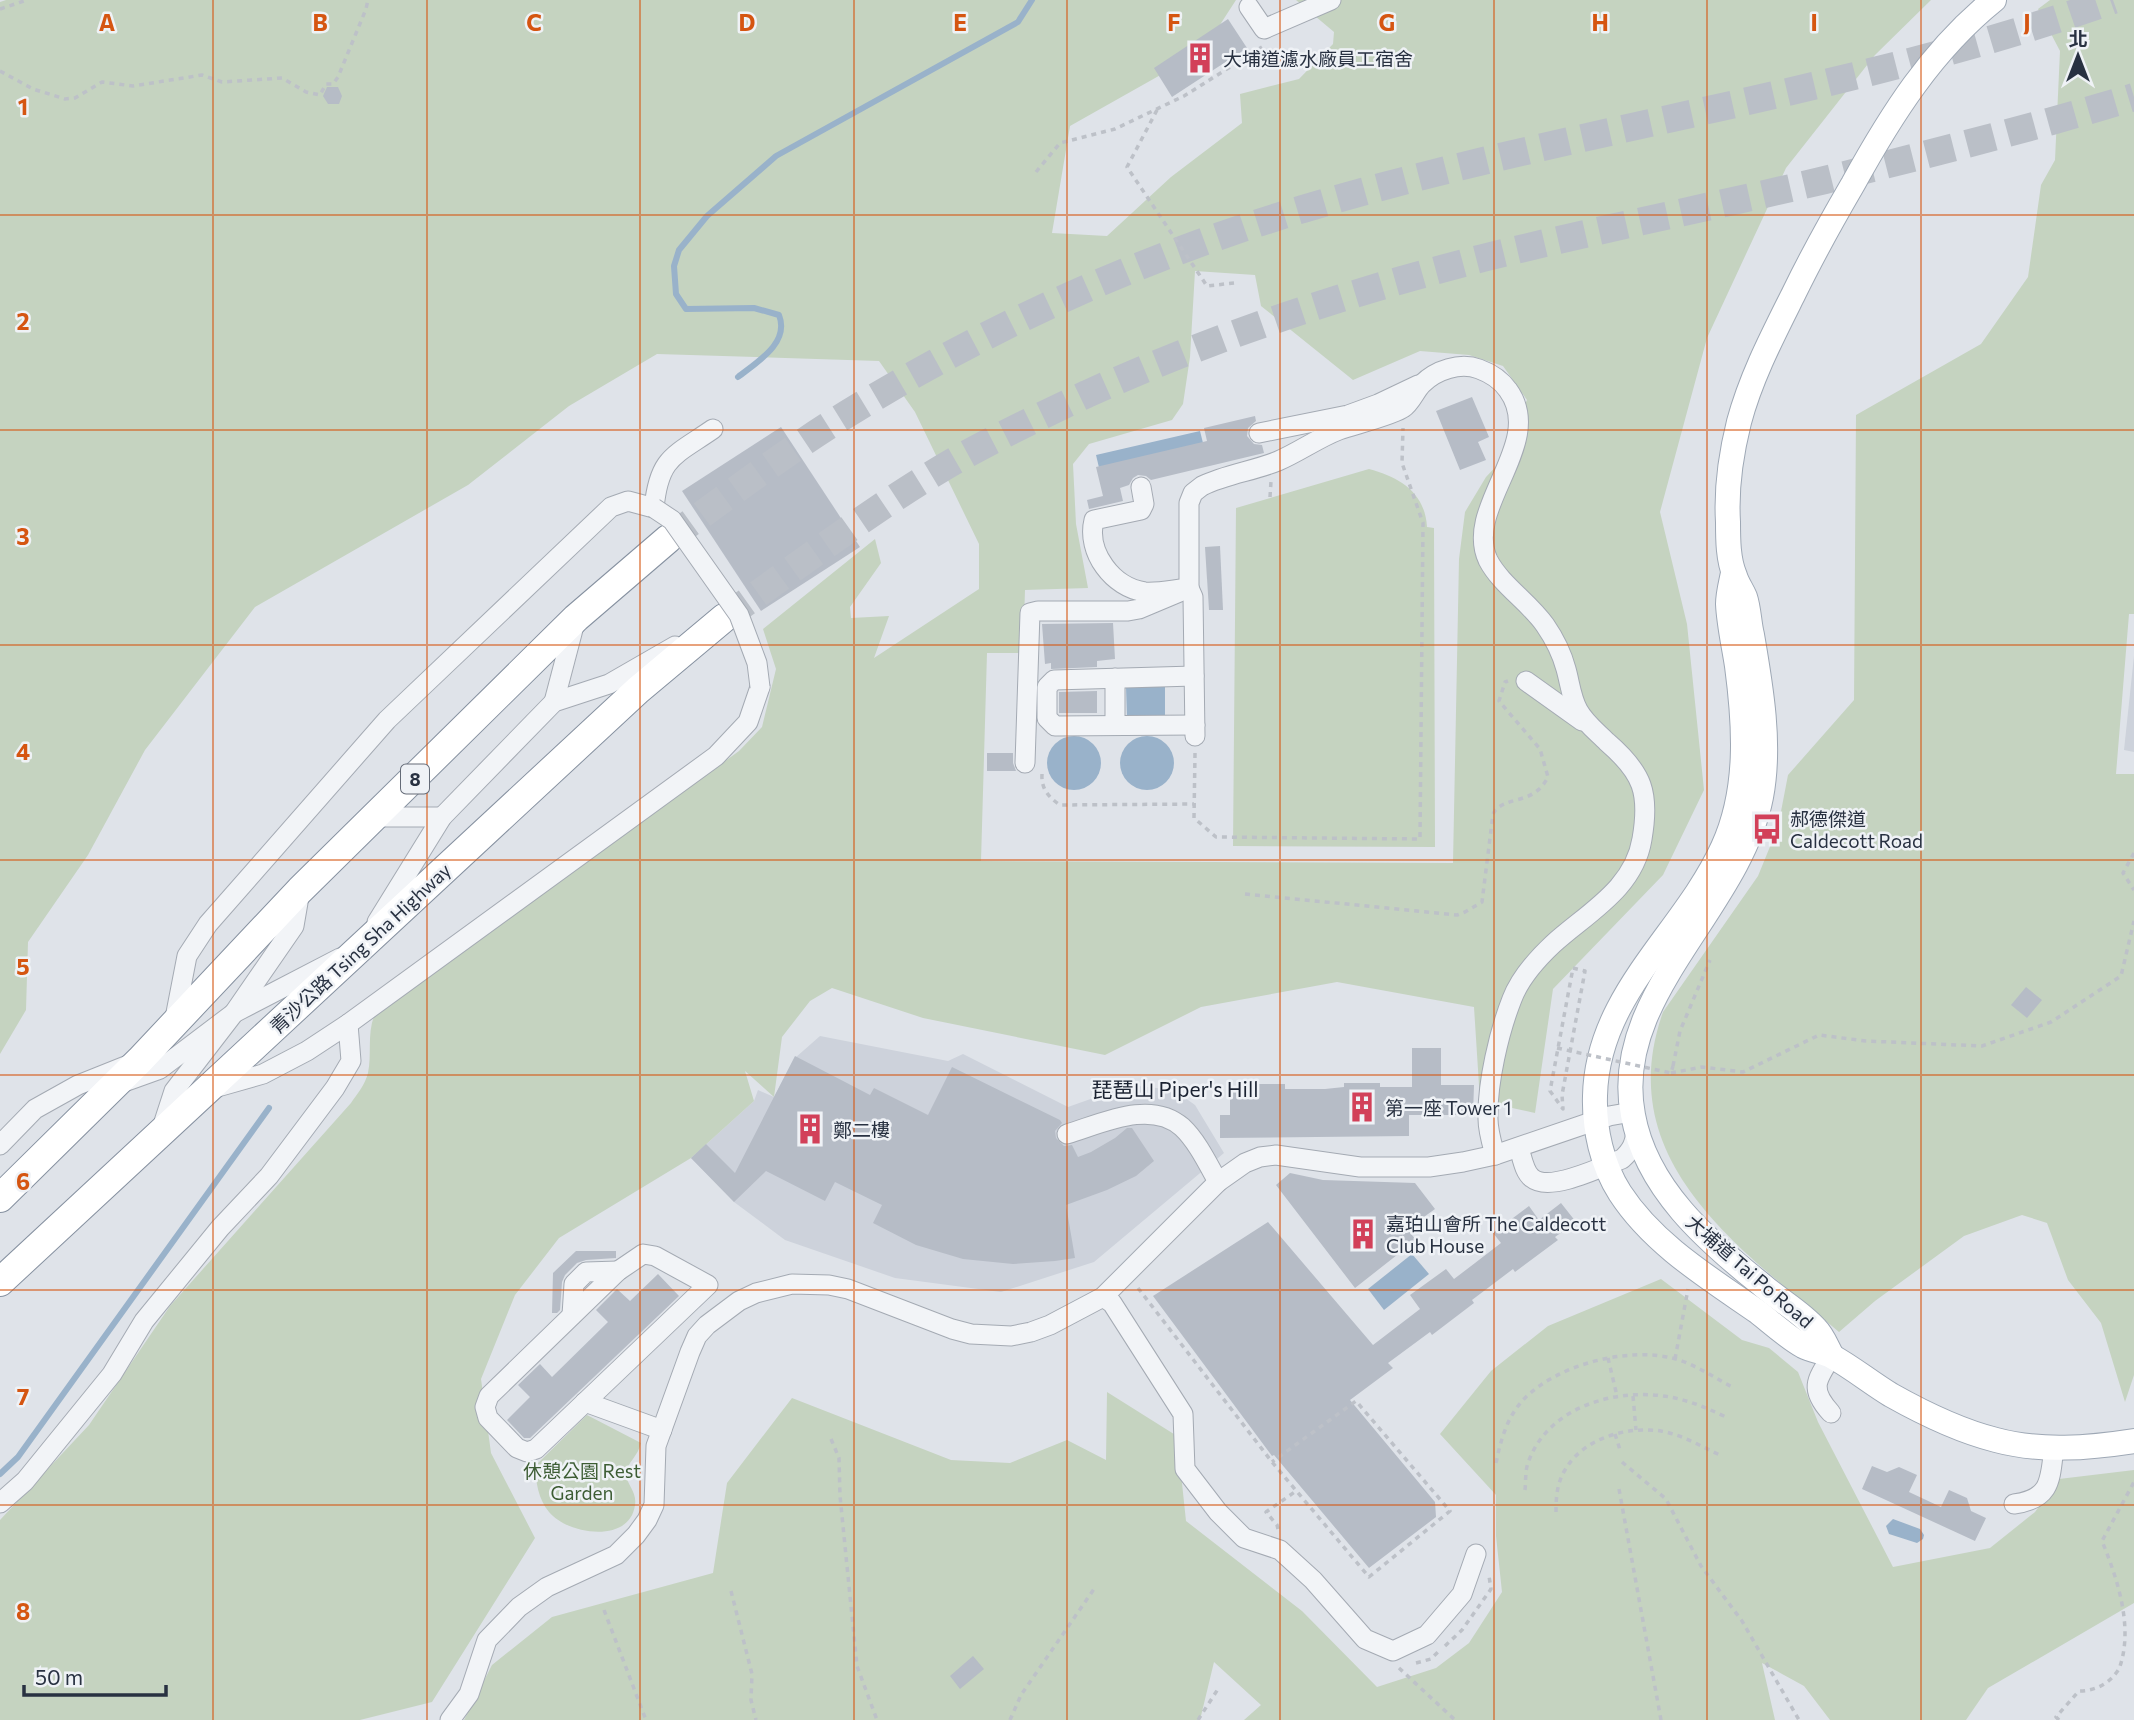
<svg xmlns="http://www.w3.org/2000/svg" width="2134" height="1720" font-family="Commissioner,'Noto Sans TC',sans-serif">
	<rect width="100%" height="100%" fill="#dfe3e9"/>
	<g fill="#cdd2db">
		<path d="M2134,656V752L2124,750Z"/>
		<path d="M820,1036L948,1061L963,1054L1068,1107L1130,1085L1174,1090L1195,1105L1224,1153L1094,1262L1001,1292L895,1278L785,1240L734,1202L691,1158L754,1101L758,1090L774,1097L795,1058Z"/>
	</g>
	<g fill="#c5d3c0" fill-rule="evenodd">
		<path d="M6,0H1236L1203,51L1070,126L1052,233L1107,236L1171,177L1242,123L1240,94L1299,79L1333,44L1334,32L1296,0H1931L1875,55L1786,168L1707,338L1660,512L1687,624L1704,790L1663,875L1553,989L1535,1113L1480,1101L1474,1007L1337,982L1201,1007L1105,1055L923,1018L832,988L810,1001L782,1037L774,1097L745,1071L754,1101L691,1158L559,1238L515,1295L481,1379L491,1453L535,1538L432,1702L360,1720H0V1520L89,1425L170,1306L351,1103C357,1094 365,1085 368,1073C372,1054 367,1035 374,1016L739,751L762,727L776,669L763,629L875,539L881,563L850,607L851,618L889,616L874,658L979,589V544L915,412L879,361L657,354L569,406L468,485L255,607L145,750L88,855L28,942L26,1010L0,1054V2ZM1195,271L1255,275L1261,306L1353,380L1420,351L1469,355L1503,366L1527,400L1511,432L1503,459L1486,477L1465,512L1459,559L1453,863L981,861L987,653H1023L1025,590L1088,588L1076,524L1073,464L1089,444L1172,420L1183,404L1190,357Z"/>
		<path d="M2050,0H2134V614H2129L2116,774H2134V1375L2125,1402L2101,1323L2068,1280L2047,1223L2022,1215L1964,1236L1875,1301L1839,1332C1741,1249 1610,1161 1663,1012L1758,876L1778,827L1788,775L1854,700L1856,415L1981,344L2028,277L2041,185L2055,160L2060,51L2038,9Z"/>
		<path d="M1369,469C1399,477 1425,492 1427,527L1434,528L1435,847L1233,846L1236,508Z"/>
		<path d="M1661,1279L1742,1340L1769,1348L1798,1372L1818,1422L1893,1567L1990,1548L2035,1512L2059,1479L2134,1470V1603L1988,1688L1966,1720H1830L1804,1686L1762,1663L1775,1720H1244L1261,1705L1214,1662L1200,1720H464L492,1665L552,1617L713,1573L727,1483L792,1398L951,1460L1010,1463L1067,1440L1106,1460L1107,1392L1177,1436L1186,1521L1302,1611L1377,1687L1436,1668L1469,1643L1502,1592L1496,1536V1495L1440,1434L1491,1371L1548,1326Z"/>
		<path d="M587,1415L641,1443C638,1456 628,1462 625,1474C628,1485 637,1493 635,1505C630,1544 568,1535 549,1512C538,1499 536,1482 535,1466Z"/>
	</g>
	<g fill="#99b2ca">
		<path d="M1200,431L1205,451L1101,476L1096,455Z"/>
		<path d="M1126,687H1165V718H1127Z"/>
		<circle cx="1074" cy="763" r="27"/>
		<circle cx="1147" cy="763" r="27"/>
		<path d="M1412,1254L1429,1274L1384,1310L1368,1289Z"/>
		<path d="M1893,1519L1920,1529L1924,1535L1923,1539L1917,1543L1889,1534L1886,1526Z"/>
	</g>
	<g fill="none" stroke-linecap="round" stroke-linejoin="round">
		<g stroke="#99b2ca" stroke-width="6">
			<path d="M738,377C757,362 790,343 779,315L754,308L686,309L676,294L674,266L679,250L707,216L776,156L1018,22L1032,0"/>
			<path d="M0,1474L18,1457L269,1108"/>
		</g>
	</g>
	<g fill="#b6bcc6">
		<path d="M1228,19L1247,48L1172,97L1154,68Z"/>
		<path d="M327,87H338L342,96L339,104H328L323,96Z"/>
		<path d="M1472,397L1489,437L1478,442L1486,460L1460,470L1436,411Z"/>
		<path d="M1255,416L1256,421L1248,428L1247,436L1254,444L1262,445L1264,453L1151,480L1146,476L1138,475L1133,478L1129,485L1120,488L1123,501L1089,509L1087,500L1103,496L1096,467L1207,441L1204,428Z"/>
		<path d="M781,427L860,547L761,611L682,491Z"/>
		<path d="M1220,546L1223,610H1209L1205,547Z"/>
		<path d="M1113,623L1115,659L1097,661V667L1051,669V663L1045,664L1042,624Z"/>
		<path d="M1097,691V713H1059V692Z"/>
		<path d="M987,753H1013V763L1016,771H987Z"/>
		<path d="M2026,987L2042,1000L2027,1018L2011,1005Z"/>
		<path d="M1412,1048H1441V1085H1474L1473,1115H1409V1136L1220,1138V1115H1230V1089H1249V1084H1285V1089H1325L1344,1087V1083H1380V1087H1412Z"/>
		<path d="M795,1056L870,1095L874,1088L928,1115L952,1067L1060,1120L1062,1123L1055,1131L1056,1138L1064,1146L1072,1145L1078,1157L1091,1152L1115,1138L1127,1128H1132L1154,1161L1136,1176L1107,1190L1066,1205L1075,1258L1055,1261L1013,1264L963,1259L916,1245L873,1223L882,1205L835,1182L825,1201L766,1171L734,1202L691,1158L706,1144L735,1173Z"/>
		<path d="M1290,1173L1323,1180L1415,1183L1435,1209L1407,1229L1416,1240L1355,1288L1276,1185Z"/>
		<path d="M1561,1203L1576,1222L1555,1237L1558,1240L1515,1272L1513,1269L1472,1300L1474,1303L1432,1335L1430,1332L1388,1363L1393,1368L1350,1400L1435,1502L1436,1517L1369,1568L1274,1455L1272,1456L1153,1296L1268,1222L1373,1345L1420,1309L1410,1295L1446,1269L1454,1279L1475,1263L1501,1243L1493,1233L1529,1206L1539,1220Z"/>
		<path d="M576,1251H616V1258L586,1260L577,1263L565,1275L562,1282L560,1310L557,1313H552L553,1273Z"/>
		<path d="M658,1274L679,1296L530,1438H524L507,1420L530,1397L518,1385L540,1364L552,1377L608,1322L596,1310L617,1289L630,1301Z"/>
		<path d="M1872,1466L1887,1472L1899,1467L1917,1475L1909,1492L1941,1507L1949,1490L1967,1498L1971,1511L1986,1518L1975,1541L1862,1489Z"/>
		<path d="M973,1656L984,1669L960,1689L950,1676Z"/>
	</g>
	<g fill="none" stroke-linecap="round" stroke-linejoin="round">
		<g stroke="#babfc7" stroke-width="28" stroke-dasharray="28 14" stroke-linecap="butt">
			<path d="M668,539C727,497 785,452 847,414C990,326 1142,257 1303,209C1570,129 1850,94 2113,0"/>
			<path d="M724,618C797,567 868,512 944,467C990,440 1039,417 1087,394C1212,337 1350,292 1483,258C1596,230 1711,207 1825,180C1929,154 2032,128 2134,97"/>
		</g>
		<g stroke="#a4aab3" stroke-width="21">
			<g id="minor">
				<path d="M1249,7L1264,29L1331,0"/>
				<path d="M1259,433L1348,415L1378,404L1418,385"/>
				<path d="M1141,487L1144,504L1141,510L1094,520C1086,552 1113,588 1145,592C1159,593 1176,589 1189,588L1193,597L1195,736"/>
				<path d="M1194,676L1054,680L1047,687V718L1055,726L1195,725"/>
				<path d="M1526,681L1582,721"/>
				<path d="M554,702L576,618"/>
				<path d="M1115,725V678"/>
				<path d="M1025,763L1030,613L1038,611H1128L1139,609L1189,588V503L1193,493L1202,486C1226,474 1254,471 1278,461C1299,452 1318,438 1339,430C1353,425 1394,415 1403,408C1411,403 1415,391 1422,384C1436,370 1460,362 1479,369C1490,373 1501,380 1508,390C1547,443 1463,507 1488,560C1501,585 1529,602 1545,625C1554,638 1562,654 1566,669C1570,683 1571,697 1578,710C1585,723 1597,732 1607,742C1643,773 1650,793 1642,839C1634,889 1587,913 1553,944C1537,959 1520,978 1512,999C1499,1032 1487,1083 1488,1119C1488,1131 1492,1144 1495,1155"/>
				<path d="M375,817H442"/>
				<path d="M377,922L442,817L554,702L609,684L675,646"/>
				<path d="M174,1023L187,956L208,924L387,720L611,507L628,501L654,508C659,457 674,456 713,429"/>
				<path d="M121,1083L160,1069L234,1013L340,958"/>
				<path d="M214,1088L263,1074L307,1051L348,1024L716,756L748,722L760,687"/>
				<path d="M161,1131L174,1091L234,1013L294,926L300,891"/>
				<path d="M1067,1134C1101,1124 1150,1099 1182,1127C1197,1141 1208,1164 1218,1182"/>
				<path d="M0,1145L35,1109L78,1085L128,1065"/>
				<path d="M1519,1148C1522,1157 1524,1172 1532,1178C1550,1193 1603,1166 1622,1159C1632,1150 1635,1143 1636,1130"/>
				<path d="M643,1254L655,1256L708,1285L536,1449L527,1452L517,1448L488,1418L485,1407L489,1396L618,1271Z"/>
				<path d="M1103,1297L1112,1303L1183,1414L1185,1469L1218,1512L1244,1538L1280,1550L1313,1580L1365,1639L1393,1651L1427,1635L1462,1594L1476,1554"/>
				<path d="M572,1315L574,1284L586,1272L618,1271"/>
				<path d="M585,1402L662,1430"/>
				<path d="M1831,1413C1809,1389 1816,1380 1832,1356"/>
				<path d="M0,1503L25,1481L112,1374L144,1321L220,1228L269,1176L335,1088L351,1061L348,1024"/>
				<path d="M2014,1504C2052,1499 2050,1479 2054,1447"/>
				<path d="M450,1720L469,1694L487,1640L519,1607L547,1587L616,1555L636,1535L647,1520L654,1505L656,1446L690,1352L697,1336L707,1325L739,1301L756,1293L792,1284L829,1285L848,1289L952,1329L971,1334L1011,1336L1031,1332L1050,1325L1103,1297L1218,1182L1245,1163L1260,1157L1276,1155L1360,1167H1429L1463,1162L1495,1155L1609,1116L1632,1112"/>
			</g>
		</g>
		<g stroke="#9ea8b5" stroke-width="26">
			<g id="major">
				<path d="M1733,573C1731,583 1728,594 1728,604C1729,625 1734,646 1737,666C1745,726 1749,790 1723,847C1684,933 1597,994 1595,1096C1594,1129 1602,1165 1620,1193C1653,1244 1709,1278 1758,1312C1772,1323 1787,1337 1803,1346C1813,1351 1824,1352 1833,1357C1853,1368 1871,1383 1891,1395C1923,1413 1960,1431 1996,1440C2040,1452 2089,1448 2134,1441"/>
				<path d="M1832,1356C1827,1347 1823,1336 1816,1329C1801,1312 1779,1300 1762,1285C1707,1241 1646,1188 1633,1115C1610,996 1739,910 1761,797C1771,745 1761,687 1752,635C1749,623 1749,609 1745,597C1742,590 1737,583 1735,576C1728,560 1728,539 1728,522C1726,489 1731,454 1739,422C1751,377 1773,335 1794,293C1812,256 1832,220 1853,184C1891,115 1932,50 1994,0"/>
			</g>
		</g>
		<g stroke="#8691a0" stroke-width="30">
			<g id="highway">
				<path d="M0,1198L140,1060L300,890L576,618L668,539"/>
				<path d="M0,1282L638,690L724,618"/>
			</g>
		</g>
		<g stroke="#bdc1c8" stroke-width="3.5" stroke-dasharray="5 5" stroke-linecap="butt">
			<path d="M0,9L27,0"/>
			<path d="M0,71L33,89L65,99L75,98L102,82L133,86L202,75L222,82L282,78L306,92L320,95L326,84H333L338,77L366,9L368,0"/>
			<path d="M1157,110L1127,167L1207,286L1234,283"/>
			<path d="M1036,172L1060,143L1115,129L1184,96L1262,47"/>
			<path d="M1270,497L1271,481"/>
			<path d="M1195,753L1194,818L1216,837L1420,839L1423,523L1402,463L1403,428"/>
			<path d="M1042,774C1041,788 1048,797 1060,805L1194,804"/>
			<path d="M2134,853L2123,873L2134,890"/>
			<path d="M1245,894L1457,915L1465,912L1482,902L1493,814C1504,794 1533,807 1548,777L1540,749L1499,701L1505,682L1508,681"/>
			<path d="M1573,968L1585,971L1562,1095L1563,1109L1550,1091Z"/>
			<path d="M1673,1066L1680,1031L1710,960"/>
			<path d="M1671,1073L1702,1067L1743,1072L1819,1035L1866,1041L1982,1046L2051,1022L2121,976L2134,921"/>
			<path d="M1138,1288L1272,1462L1369,1577L1450,1511L1356,1401L1272,1462"/>
			<path d="M1608,1358L1617,1396"/>
			<path d="M1675,1359L1688,1289"/>
			<path d="M1633,1396L1636,1430"/>
			<path d="M1615,1434L1621,1453"/>
			<path d="M831,1439L839,1458L840,1496L857,1666L877,1720"/>
			<path d="M1622,1462L1666,1499L1701,1566L1742,1621L1799,1720"/>
			<path d="M1496,1463C1501,1439 1507,1417 1524,1399C1558,1364 1629,1346 1676,1359C1696,1365 1715,1378 1734,1388"/>
			<path d="M1619,1489L1661,1720"/>
			<path d="M1525,1490C1526,1481 1525,1471 1528,1463C1548,1405 1620,1386 1675,1398C1693,1402 1709,1409 1726,1417"/>
			<path d="M1556,1512C1556,1497 1557,1483 1565,1470C1583,1438 1627,1426 1661,1431C1683,1435 1702,1447 1722,1456"/>
			<path d="M1278,1529L1277,1525L1266,1512L1296,1491"/>
			<path d="M731,1591L752,1674L751,1700L756,1720"/>
			<path d="M604,1610L646,1720"/>
			<path d="M1445,1646L1462,1630L1491,1589L1489,1576"/>
			<path d="M1416,1663L1431,1659L1439,1651"/>
			<path d="M1399,1668L1455,1720"/>
			<path d="M1010,1720L1021,1695L1094,1589"/>
			<path d="M1198,1720L1218,1689"/>
			<path d="M2059,1720L2056,1717L2079,1691C2096,1691 2110,1683 2119,1669C2134,1629 2118,1580 2102,1541L2134,1482"/>
		</g>
		<use href="#minor" stroke="#f2f4f7" stroke-width="19"/>
		<use href="#major" stroke="#fff" stroke-width="24"/>
		<use href="#highway" stroke="#fff" stroke-width="28"/>
		<g stroke="#a4aab3" stroke-width="21" stroke-linecap="butt">
			<path id="minor-bridge" d="M654,508L672,520L739,615L757,663L760,687"/>
		</g>
		<path stroke="#bdc1c8" stroke-width="3.5" stroke-dasharray="5 5" stroke-linecap="butt" d="M1557,1048L1671,1073L1673,1066"/>
		<use href="#minor-bridge" stroke="#f2f4f7" stroke-width="19"/>
	</g>
	<path fill="none" stroke="#d55511" stroke-width="2" stroke-opacity="0.55" d="M213,0V1720M427,0V1720M640,0V1720M854,0V1720M1067,0V1720M1280,0V1720M1494,0V1720M1707,0V1720M1921,0V1720M0,215H2134M0,430H2134M0,645H2134M0,860H2134M0,1075H2134M0,1290H2134M0,1505H2134"/>
	<defs>
		<g id="building-bare" transform="scale(2.415)"><path d="M-4-6H4V6H1V3H-1V6H-4ZM-2.5-4.3h1.7v1.8h-1.7ZM.8-4.3h1.7v1.8H.8ZM-2.5-1h1.7V.8h-1.7ZM.8-1h1.7V.8H.8Z" fill="#d24059" stroke="#eff2f6" stroke-width="2.5" paint-order="stroke"/></g>
		<g id="bus-bare" transform="scale(2.415)"><path d="M-5-6H5V4H4V6H2V4H-2V6H-4V4H-5ZM-3.5-4V0h7V-4ZM-3.5 1.2v1.5H-2V1.2ZM2 1.2v1.5H3.5V1.2Z" fill="#d24059" stroke="#eff2f6" stroke-width="2.5" paint-order="stroke"/></g>
	</defs>
	<g fill-rule="evenodd">
		<use href="#building-bare" x="1200" y="58"/>
		<use href="#bus-bare" x="1767" y="829"/>
		<use href="#building-bare" x="1362" y="1107"/>
		<use href="#building-bare" x="810" y="1129"/>
		<use href="#building-bare" x="1363" y="1234"/>
	</g>
	<g text-anchor="middle" dominant-baseline="central" stroke-width="5" stroke-linejoin="round" paint-order="stroke">
		<rect fill="#eff2f6" stroke="#646b77" stroke-width="2" x="401" y="764.5" width="28" height="29" rx="5"/>
		<g font-size="18" font-weight="bold" fill="#283141">
			<text x="415" y="779">8</text>
		</g>
		<g font-size="19" fill="#283141" stroke="#eff2f6" text-anchor="start">
			<text x="1223" y="58">大埔道濾水廠員工宿舍</text>
			<text x="1790" y="818">郝德傑道<tspan x="1790" dy="22">Caldecott Road</tspan></text>
			<text x="1385" y="1107">第一座 Tower 1</text>
			<text x="833" y="1129">鄭二樓</text>
			<text x="1386" y="1223">嘉珀山會所 The Caldecott<tspan x="1386" dy="22">Club House</tspan></text>
		</g>
		<g font-size="19" fill="#283141" stroke="#eff2f6">
			<text transform="translate(360 948) rotate(-43)">青沙公路 Tsing Sha Highway</text>
			<text transform="translate(1750 1271) rotate(41)">大埔道 Tai Po Road</text>
		</g>
		<g font-size="19" fill="#3d5d34" stroke="#eff2f6">
			<text x="582" y="1470">休憩公園 Rest<tspan x="582" dy="22">Garden</tspan></text>
		</g>
		<g font-size="21" fill="#1a2231" stroke="#eff2f6">
			<text x="1175" y="1088">琵琶山 Piper's Hill</text>
		</g>
	</g>
	<g font-size="23" text-anchor="middle" font-weight="bold" fill="#d55511" stroke="#eff2f6" stroke-width="5" stroke-linejoin="round" paint-order="stroke">
		<text x="107" y="31">A</text>
		<text x="320" y="31">B</text>
		<text x="534" y="31">C</text>
		<text x="747" y="31">D</text>
		<text x="960" y="31">E</text>
		<text x="1174" y="31">F</text>
		<text x="1387" y="31">G</text>
		<text x="1600" y="31">H</text>
		<text x="1814" y="31">I</text>
		<text x="2027" y="31">J</text>
		<text x="23" y="115">1</text>
		<text x="23" y="330">2</text>
		<text x="23" y="545">3</text>
		<text x="23" y="760">4</text>
		<text x="23" y="975">5</text>
		<text x="23" y="1190">6</text>
		<text x="23" y="1405">7</text>
		<text x="23" y="1620">8</text>
	</g>
	<g transform="translate(2078 56)" stroke="#eff2f6" stroke-width="5" paint-order="stroke">
	<path d="M0-5L12 26L0 18L-12 26Z" fill="#283141"/>
	<text y="-10" font-size="19" font-weight="bold" text-anchor="middle" fill="#283141">北</text>
	</g>
	<path d="M24 1685v10h142v-10" fill="none" stroke="#283141" stroke-width="3.5"/>
	<text x="35" y="1685" font-size="21" fill="#283141" stroke="#eff2f6" stroke-width="5" paint-order="stroke">50 m</text>
</svg>
